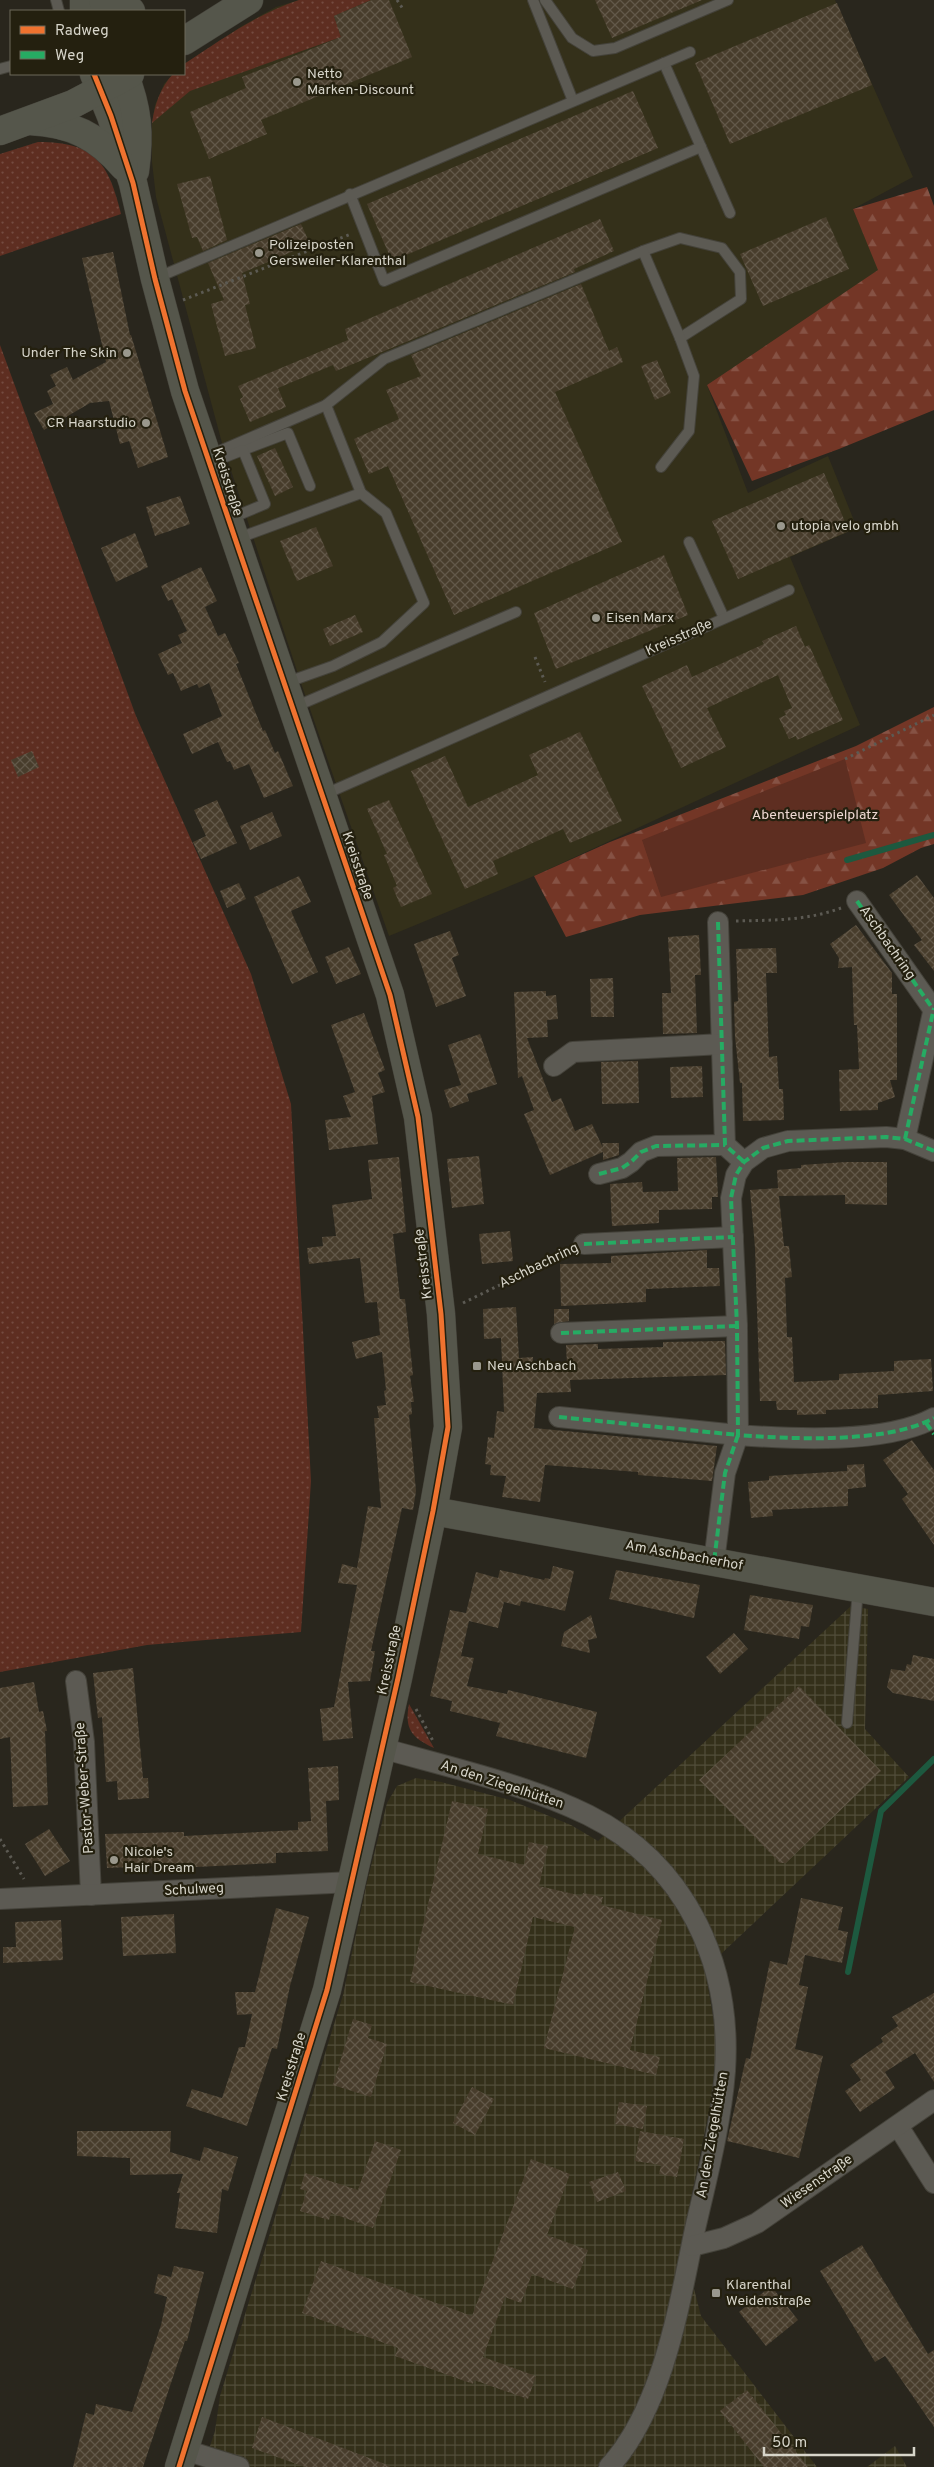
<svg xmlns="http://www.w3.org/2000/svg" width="934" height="2467" font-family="Overpass,sans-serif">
	<defs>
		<pattern id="industrial-grid" width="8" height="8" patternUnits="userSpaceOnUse" patternTransform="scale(1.25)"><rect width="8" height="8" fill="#34301a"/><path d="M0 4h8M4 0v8" fill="none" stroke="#514d3a"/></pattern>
		<pattern id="grass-dots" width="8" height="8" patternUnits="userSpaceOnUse" patternTransform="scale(1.25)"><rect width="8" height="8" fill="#5e2e21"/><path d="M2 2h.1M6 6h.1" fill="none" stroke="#744b40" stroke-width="1.8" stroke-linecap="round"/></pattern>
		<pattern id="forest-firs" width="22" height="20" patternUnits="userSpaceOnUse" patternTransform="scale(1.25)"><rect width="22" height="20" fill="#733626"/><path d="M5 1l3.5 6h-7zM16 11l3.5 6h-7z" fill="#865244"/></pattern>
		<pattern id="building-cross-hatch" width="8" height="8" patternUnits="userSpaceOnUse" patternTransform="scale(1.25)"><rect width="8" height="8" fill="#483d2c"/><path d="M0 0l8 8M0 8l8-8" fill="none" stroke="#625849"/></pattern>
	</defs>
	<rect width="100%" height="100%" fill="#29261d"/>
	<path fill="#34301a" d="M299,0H835L913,177L853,209L879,270L707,385L748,493L828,456L857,528L790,557L860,725L534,876L389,936L302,686L222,443L156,197L152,162V123L155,105L164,84L173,74H184V64L242,26L276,7Z"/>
	<g fill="url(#industrial-grid)">
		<path d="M851,1606L868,1609L865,1729L909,1777L705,1969L715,2028L716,2052L712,2097L682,2242L701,2316L817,2467H203L215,2431L220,2396L343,1995L367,1882L387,1803L397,1786L416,1778L441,1782L510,1800L571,1825L598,1841Z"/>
		<path d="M895,2446L907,2467H867Z"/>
	</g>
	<g fill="url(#grass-dots)">
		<path d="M299,0H371L334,16L341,37L190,91L152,123C155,104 160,88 173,74H184V64C221,40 256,14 299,0Z"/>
		<path d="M38,142C95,142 108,162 121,214L0,256V154Z"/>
		<path d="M0,345L136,716L251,974L291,1104L311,1481L301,1632L147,1645L0,1672Z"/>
		<path d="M409,1704L434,1748C412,1738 404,1729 409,1704Z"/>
	</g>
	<g fill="url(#forest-firs)">
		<path d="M927,187L934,206V410L839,449L752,481L707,385L878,270L853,209Z"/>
		<path d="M934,707V844L921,848L883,868L803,895L640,915L566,937L534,876L610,842L856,746Z"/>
	</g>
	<path fill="#5e2e21" d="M845,759L866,843L661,897L642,840Z"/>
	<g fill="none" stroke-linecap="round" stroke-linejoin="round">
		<g stroke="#1d593f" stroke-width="6">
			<path d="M847,860L934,835"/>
			<path d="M848,1972L881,1811L934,1759"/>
		</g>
	</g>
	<g fill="url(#building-cross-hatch)">
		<path d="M372,0H389L412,57L261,120L267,134L209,159L190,112L246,88L242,77L341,37L334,16Z"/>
		<path d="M595,0H702L612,38Z"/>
		<path d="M837,3L872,85L730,144L695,63Z"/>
		<path d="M633,91L658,148L392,261L367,204Z"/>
		<path d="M210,176L227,240L203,251L197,237L192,238L177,184Z"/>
		<path d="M826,217L849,269L763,306L740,254Z"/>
		<path d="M600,219L614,251L574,269L575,272L406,342L336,371L333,365L278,388L286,407L250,422L240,399L243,397L238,386L348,340L345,329Z"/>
		<path d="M301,224L310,244L242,273L250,304L245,305L256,348L225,356L211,304L224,300L208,263Z"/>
		<path d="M113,252L130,335H131L168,457L138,468L129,441L120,444L109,401L90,403L44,430L34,413L53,404L47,391L56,386L50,375L67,367L73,380L106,362L82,258Z"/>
		<path d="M581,284L609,351L617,347L623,362L555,392L622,542L454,615L388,466L369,474L354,439L399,419L386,390L421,376L411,355Z"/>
		<path d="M657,360L671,393L655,400L641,366Z"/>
		<path d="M275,448L293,487L275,496L257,456Z"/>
		<path d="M824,473L849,531L738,579L712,521Z"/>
		<path d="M180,496L190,524L155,536L146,507Z"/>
		<path d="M316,527L333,566L297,581L280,541Z"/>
		<path d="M135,533L148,567L116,582L101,548Z"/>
		<path d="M664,555L688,615L556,669L534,613Z"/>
		<path d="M201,567L217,601L205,607L218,636L225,633L239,663L236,664L263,731L265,730L275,753L278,751L293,786L264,798L249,764L234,770L230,761L227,762L218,742L192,754L183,734L222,716L209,683L199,688L197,684L181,691L173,673L168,675L158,654L182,643L178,635L187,631L172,599L168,601L161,586Z"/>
		<path d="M355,615L363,632L330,646L323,629Z"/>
		<path d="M796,626L805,647L809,645L843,720L797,740L796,736L789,739L779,718L786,715L784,711L792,708L778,675L707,708L726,747L681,768L642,686L687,665L692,677L764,644L762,641Z"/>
		<path d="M580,732L622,821L570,843L563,829L493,861L498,874L465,889L411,771L445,756L468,807L538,775L529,755Z"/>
		<path d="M32,751L39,767L18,777L11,760Z"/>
		<path d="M217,800L237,843L201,859L193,842L206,836L194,810Z"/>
		<path d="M389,800L432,894L401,907L393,888L397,886L384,855L387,854L367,809Z"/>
		<path d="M272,812L282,836L250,850L240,826Z"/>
		<path d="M917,875L934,898V971L914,945L922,940L889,895Z"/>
		<path d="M299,876L311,902L291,911L318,972L292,984L254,897Z"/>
		<path d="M239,883L246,899L227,908L220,891Z"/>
		<path d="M856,925L892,973V994H897V1080H890L895,1097L878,1103V1110L840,1111L839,1070L859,1069L857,1025H854L852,967L838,968L839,958L830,944Z"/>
		<path d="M450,931L459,955L452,958L466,996L436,1007L414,944Z"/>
		<path d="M699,935L701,975H695L697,1033L663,1034L662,993H671L668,937Z"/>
		<path d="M349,947L361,974L336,984L325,957Z"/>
		<path d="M776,948L777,973H766L769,1057L777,1056L779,1089H783L784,1120L743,1121L742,1083H740L735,1037L734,1002L738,1001L736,949Z"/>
		<path d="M613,978L614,1017H591L590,979Z"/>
		<path d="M546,991V996L556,995L558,1019L547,1020L548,1037L527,1038L552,1102L561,1098L575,1131L592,1124L603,1148L602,1143H619V1155L603,1160V1152L550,1175L524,1114L534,1110L522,1076L518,1078L514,992Z"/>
		<path d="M364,1013L385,1070L378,1073L385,1092L372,1096L378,1144L329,1150L325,1120L351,1117L343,1096L355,1092L331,1025Z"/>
		<path d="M480,1034L497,1084L467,1094L469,1101L450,1108L444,1090L461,1085L448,1045Z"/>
		<path d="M638,1061L639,1103L602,1104L601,1062Z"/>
		<path d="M702,1066L703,1097L671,1098L670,1067Z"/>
		<path d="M479,1156L484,1204L452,1208L447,1159Z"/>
		<path d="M399,1157L406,1232L393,1234L400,1299H405L413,1375L410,1376L414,1402H411L412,1414L409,1415L416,1491L413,1510L402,1508L371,1651H375L370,1681L348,1682L353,1738L323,1741L320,1709L334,1707L357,1585L338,1583L342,1564L357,1568L368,1506L381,1508L374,1418H379L377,1406L386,1405L384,1391L386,1390L382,1352L356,1359L352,1342L380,1335L377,1302L365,1303L360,1258L309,1264L307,1248L323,1246L322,1237L336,1236L332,1205L372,1199L368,1160Z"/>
		<path d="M716,1157L718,1197H712V1209L659,1210V1223L612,1226L610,1184L642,1182L643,1192L678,1191L677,1158Z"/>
		<path d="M846,1162H887V1205L845,1204V1195L779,1196L784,1246H789L792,1277L785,1278L787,1337H792L794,1382L839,1380V1374L894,1371V1361L931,1359L933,1391L878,1395V1408L826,1410V1414L797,1415V1410H777L776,1401H760L755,1248L750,1190L778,1188L777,1170L801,1168V1165Z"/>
		<path d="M510,1231L513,1261L482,1264L479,1234Z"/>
		<path d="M707,1250V1268H719L720,1286L646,1289V1302L561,1306L560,1264L611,1263V1256Z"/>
		<path d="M516,1307L519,1358L533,1357V1365L567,1364L566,1345L598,1344V1349L663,1347V1342L725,1341L726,1375L570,1380L571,1392L537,1393L534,1428L717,1446L712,1481L638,1475V1472L545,1465L540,1502L502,1497L506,1476L490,1475L491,1465L485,1464L488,1437L494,1438L497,1411L504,1412L501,1338L484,1339L483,1309Z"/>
		<path d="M554,1309H569V1321L554,1324Z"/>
		<path d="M912,1440L934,1470V1545L902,1499L908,1494L883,1460Z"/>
		<path d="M864,1464L866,1487L848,1489V1506L772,1510L773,1516L751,1518L748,1482L769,1480V1476L847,1471V1465Z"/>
		<path d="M553,1566L574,1571L565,1611L521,1601L520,1606L504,1602L498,1628L469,1621L461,1656L474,1658L467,1686L507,1694L508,1690L597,1712L586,1758L496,1736L500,1723L450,1711L452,1701L430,1696L450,1610L466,1613L476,1572L498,1578L500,1570L544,1580L545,1578L550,1579Z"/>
		<path d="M616,1570L700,1585L694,1618L609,1599Z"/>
		<path d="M750,1595L813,1605L809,1627L801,1626L799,1639L744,1630Z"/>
		<path d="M591,1615L597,1638L588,1640L590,1653L561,1646L564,1632Z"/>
		<path d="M734,1633L748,1649L720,1674L706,1657Z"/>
		<path d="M913,1655L934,1659V1701L893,1693L887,1687L891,1669L905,1671L907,1664L911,1665Z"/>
		<path d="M133,1668L143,1778H148L149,1798L118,1800L117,1781L106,1782L102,1717L98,1718L93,1673Z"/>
		<path d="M34,1682L39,1712L43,1711L47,1731H45L48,1805L13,1807L10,1737L0,1739V1688Z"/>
		<path d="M799,1686L881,1771L786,1863H780L699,1780Z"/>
		<path d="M338,1766L339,1800L326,1801L328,1851L276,1853V1863L156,1869L155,1866L107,1868L105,1834L184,1832V1836L298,1830V1822L311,1821L308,1768Z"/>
		<path d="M452,1801L488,1809L478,1854L524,1865L529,1842L548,1846L539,1886L582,1896L583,1893L603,1897L601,1905L662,1920L630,2050L660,2057L656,2075L544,2048L575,1927L533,1917L513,2005L410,1982Z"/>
		<path d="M49,1829L70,1861L45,1876L25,1844Z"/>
		<path d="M801,1898L843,1907L838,1930L848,1932L842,1963L805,1955L799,1985L808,1987L795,2049L823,2056L799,2158L727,2141L746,2058L750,2059L770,1961L787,1965Z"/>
		<path d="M276,1908L309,1917L290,1986L277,2049L272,2048L247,2126L186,2106L192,2089L222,2098L239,2047H245L252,2014L237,2015L235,1992H255Z"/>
		<path d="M174,1914L176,1953L123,1956L121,1917Z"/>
		<path d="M61,1920L63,1960L3,1963V1947H16L15,1922Z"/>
		<path d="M934,1993V2082L915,2053L885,2072L895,2088L860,2112L845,2091L861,2080L850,2065L883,2042L881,2038L898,2026L892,2017Z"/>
		<path d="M353,2019L372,2025L368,2038L387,2044L371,2097L333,2085Z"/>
		<path d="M472,2087L494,2099L475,2135L453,2123Z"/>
		<path d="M619,2102L647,2106L643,2129L615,2124Z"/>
		<path d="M77,2131H171L170,2152L200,2161L204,2147L238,2157L228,2191L222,2189L217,2233L175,2228L180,2193H177L183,2174L130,2175V2158L77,2156Z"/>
		<path d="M640,2131L684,2139L677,2177L659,2174L661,2165L635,2161Z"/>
		<path d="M375,2141L401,2150L373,2228L331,2213L329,2220L300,2211L307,2191L300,2189L305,2173L358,2190Z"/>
		<path d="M531,2159L570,2174L547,2235L588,2250L573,2289L532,2274L521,2303L505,2297L483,2357L536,2376L528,2399L474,2380L473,2384L395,2356L398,2348L302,2313L321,2261L472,2316Z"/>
		<path d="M618,2172L626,2191L597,2202L589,2182Z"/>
		<path d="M862,2245L928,2354L934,2350V2427L885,2356L875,2362L820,2271Z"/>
		<path d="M174,2266L204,2272L187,2341H185L143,2467H73L86,2413L94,2415L96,2404L132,2412L161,2325L167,2297L154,2293L158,2274L171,2277Z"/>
		<path d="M771,2286L798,2320L766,2346L739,2312Z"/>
		<path d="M747,2390L808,2467H764L720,2411Z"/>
		<path d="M262,2417L390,2466L389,2467H305L252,2448Z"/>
	</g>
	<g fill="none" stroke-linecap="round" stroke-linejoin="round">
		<g stroke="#44423a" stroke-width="12">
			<g id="lane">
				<path d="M56,0L59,11"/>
				<path d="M533,0L573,101"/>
				<path d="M545,0L572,38L593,51L615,48L728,0"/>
				<path d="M664,63L730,213"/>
				<path d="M0,69L11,66"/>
				<path d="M350,194L384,281L701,147"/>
				<path d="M643,251L680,238L722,248L740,272L741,299L680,338"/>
				<path d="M156,278L690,52"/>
				<path d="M326,405L361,493"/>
				<path d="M243,450L288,433L310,486"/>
				<path d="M208,456L326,405L384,359L643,251L680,338L694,376L689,431L661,467"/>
				<path d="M210,463L243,450L265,504L229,519"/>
				<path d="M236,539L361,493L386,513L424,603L382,642L333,666L285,683"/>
				<path d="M689,542L724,618"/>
				<path d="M292,708L516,612"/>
				<path d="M323,795L789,590"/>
				<path d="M847,1723L858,1589"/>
			</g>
		</g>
		<g stroke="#44423a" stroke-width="22">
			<g id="street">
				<path d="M857,901L933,1009"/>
				<path d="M718,922L725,1145L744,1162"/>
				<path d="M554,1066L573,1052L722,1044"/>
				<path d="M905,1139L934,1008"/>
				<path d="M934,1151L905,1139L886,1137L788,1141L763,1148L744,1162L736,1175L731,1198L737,1326L738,1435C792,1439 886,1444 934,1418"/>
				<path d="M599,1174L622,1168L631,1162L641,1152L656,1146L725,1145"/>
				<path d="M584,1244L733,1237"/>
				<path d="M561,1333L737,1326"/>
				<path d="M559,1417L738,1435L725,1473L714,1562"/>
				<path d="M76,1681L84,1742L91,1895"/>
				<path d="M381,1748C449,1767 525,1784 588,1815C687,1864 732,1965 725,2071C721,2124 707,2177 695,2229C679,2306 663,2408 609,2467"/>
				<path d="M0,1899L352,1882"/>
				<path d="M898,2126L934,2183"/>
				<path d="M692,2246L724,2238L757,2223L934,2100"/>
				<path d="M185,2450L239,2467"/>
			</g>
		</g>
		<g stroke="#44423a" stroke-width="29">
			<g id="secondary">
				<path d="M84,0V11"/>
				<path d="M103,0L131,11"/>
				<path d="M184,41L249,0"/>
				<path d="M94,74L111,116L133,183L155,279L185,391L390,995L418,1117L441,1314L448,1427L433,1511L398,1678L327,1990L179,2467"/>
				<path d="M124,74C138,108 140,134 135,171"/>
				<path d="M30,121C71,123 98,136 124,167"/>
				<path d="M0,131L73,104L130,74"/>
				<path d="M433,1511L934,1602"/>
			</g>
		</g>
		<g stroke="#5c5a53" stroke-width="3" stroke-dasharray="2.5 4" stroke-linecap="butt">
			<path d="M397,0L403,9"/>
			<path d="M183,300L351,234"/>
			<path d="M535,657L545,682"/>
			<path d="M845,759L934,715"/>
			<path d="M736,921C772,920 806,921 841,908"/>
			<path d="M463,1303L567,1252"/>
			<path d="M416,1709L433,1741"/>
			<path d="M0,1839L24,1879"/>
		</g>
		<use href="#lane" stroke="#5c5a53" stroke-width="10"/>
		<use href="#street" stroke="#5c5a53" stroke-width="20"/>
		<use href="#secondary" stroke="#55564b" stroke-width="28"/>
		<g stroke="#26ab63" stroke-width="4" stroke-dasharray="8 4" stroke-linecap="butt">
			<path d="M857,901L933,1009"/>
			<path d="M718,922L725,1145L744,1162"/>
			<path d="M905,1139L934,1008"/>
			<path d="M934,1151L905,1139L886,1137L788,1141L763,1148L744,1162L736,1175L731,1198L737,1326L738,1435C792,1439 886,1444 934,1418"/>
			<path d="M599,1174L622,1168L631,1162L641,1152L656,1146L725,1145"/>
			<path d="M584,1244L733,1237"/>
			<path d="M561,1333L737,1326"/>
			<path d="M559,1417L738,1435L725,1473L714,1562"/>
			<path d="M926,1423L934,1434"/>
		</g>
		<g stroke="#24200f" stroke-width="8">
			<path id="cycleway" d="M94,74L111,116L133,183L155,279L185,391L390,995L418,1117L441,1314L448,1427L433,1511L398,1678L327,1990L179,2467"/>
		</g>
		<use href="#cycleway" stroke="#ef722f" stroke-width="5"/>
	</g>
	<g fill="#9a988d" stroke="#24200f" stroke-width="2">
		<circle cx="297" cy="82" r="5"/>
		<circle cx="259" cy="253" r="5"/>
		<circle cx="127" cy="353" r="5"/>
		<circle cx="146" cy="423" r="5"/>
		<circle cx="781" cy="526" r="5"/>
		<circle cx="596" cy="618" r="5"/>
		<rect x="472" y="1361" width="10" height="10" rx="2.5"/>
		<circle cx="114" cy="1860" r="5"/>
		<rect x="711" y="2288" width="10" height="10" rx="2.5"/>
	</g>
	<g text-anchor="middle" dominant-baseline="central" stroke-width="4.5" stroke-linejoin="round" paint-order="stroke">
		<g font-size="14" fill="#d7d5ca" stroke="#24200f" text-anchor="start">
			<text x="307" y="74">Netto<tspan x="307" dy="16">Marken-Discount</tspan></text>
			<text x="269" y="245">Polizeiposten<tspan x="269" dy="16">Gersweiler-Klarenthal</tspan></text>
			<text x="117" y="353" text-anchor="end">Under The Skin</text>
			<text x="136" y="423" text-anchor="end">CR Haarstudio</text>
			<text x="791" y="526">utopia velo gmbh</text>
			<text x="606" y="618">Eisen Marx</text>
			<text x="487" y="1366">Neu Aschbach</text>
			<text x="124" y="1852">Nicole's<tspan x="124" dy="16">Hair Dream</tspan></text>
			<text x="726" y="2285">Klarenthal<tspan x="726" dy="16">Weidenstraße</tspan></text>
		</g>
		<g font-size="14" fill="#d7d5ca" stroke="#24200f">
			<text transform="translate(227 482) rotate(72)">Kreisstraße</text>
			<text transform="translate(679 638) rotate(-24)">Kreisstraße</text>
			<text transform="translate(357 866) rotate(71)">Kreisstraße</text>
			<text transform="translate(887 943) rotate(55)">Aschbachring</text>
			<text transform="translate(424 1264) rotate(-97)">Kreisstraße</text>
			<text transform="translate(539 1266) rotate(-26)">Aschbachring</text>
			<text transform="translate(684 1556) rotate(10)">Am Aschbacherhof</text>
			<text transform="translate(390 1660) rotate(-78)">Kreisstraße</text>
			<text transform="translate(502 1785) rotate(18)">An den Ziegelhütten</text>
			<text transform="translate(85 1788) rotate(-94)">Pastor-Weber-Straße</text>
			<text transform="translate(194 1890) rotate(-3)">Schulweg</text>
			<text transform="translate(292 2067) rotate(-73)">Kreisstraße</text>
			<text transform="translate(713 2135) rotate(-80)">An den Ziegelhütten</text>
			<text transform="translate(817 2182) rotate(-35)">Wiesenstraße</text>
		</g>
		<g font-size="14" fill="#efd9d3" stroke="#24200f">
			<text x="815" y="815">Abenteuerspielplatz</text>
		</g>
	</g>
	<rect x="10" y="10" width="175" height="65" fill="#24200f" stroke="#6c685a"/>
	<rect x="20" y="26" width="25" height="8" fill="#ef722f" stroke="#6c685a"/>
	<text x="55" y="35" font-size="15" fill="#d7d5ca">Radweg</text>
	<rect x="20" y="51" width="25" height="8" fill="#26ab63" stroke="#6c685a"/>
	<text x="55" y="60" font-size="15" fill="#d7d5ca">Weg</text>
	<path d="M764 2447v8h150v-8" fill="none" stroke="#d7d5ca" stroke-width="2.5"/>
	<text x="772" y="2447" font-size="15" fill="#d7d5ca" stroke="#24200f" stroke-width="4" paint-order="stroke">50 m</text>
</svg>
